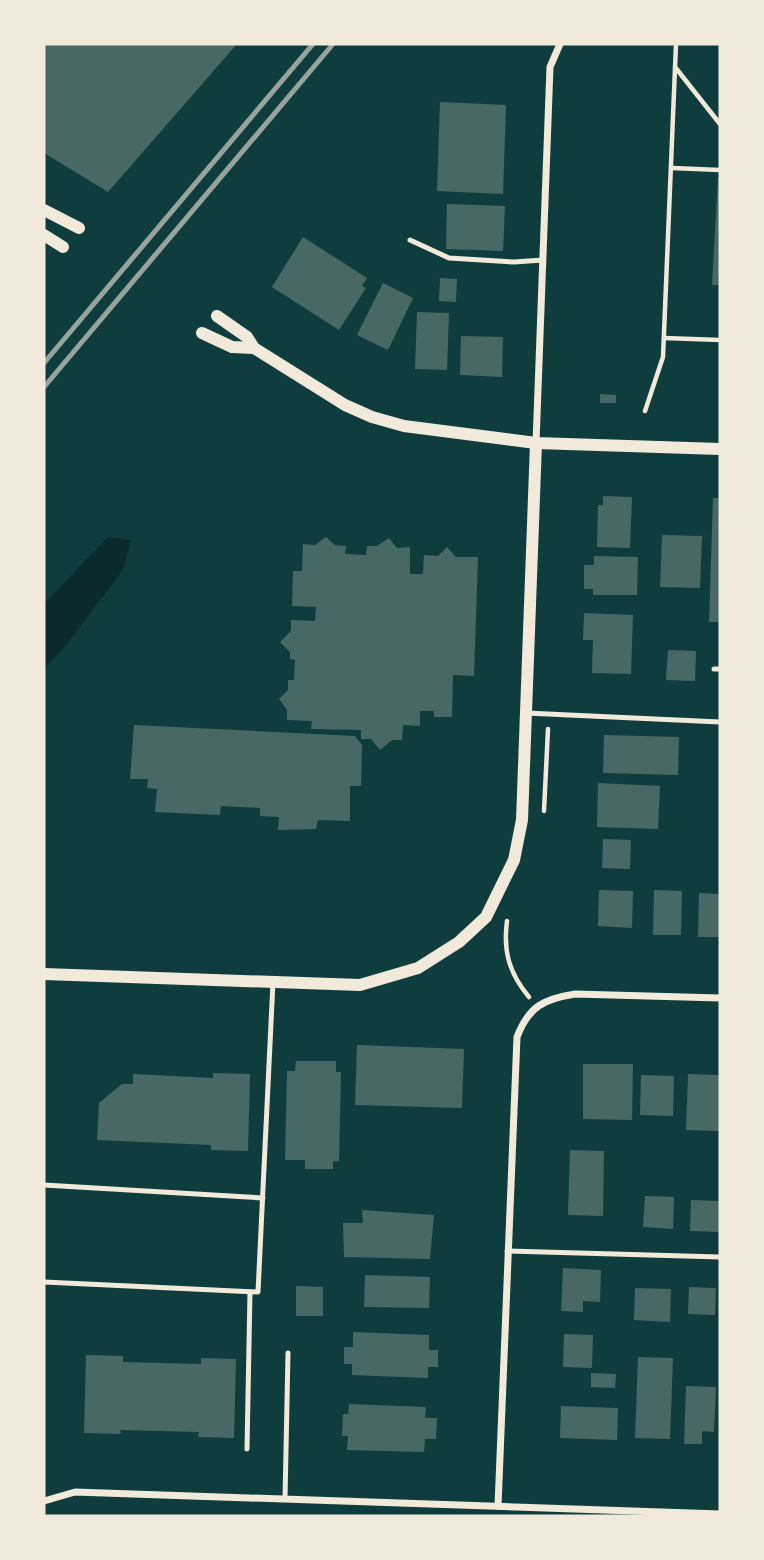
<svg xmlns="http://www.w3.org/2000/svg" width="764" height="1560" font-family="'Titillium Web',sans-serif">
	<rect width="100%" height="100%" fill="#0f3d3e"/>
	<path fill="#0a2a2b" d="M108,537L131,540L123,570L68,643L44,669V604Z"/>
	<g fill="#486865">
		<path d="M44,44H237L108,192L44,153Z"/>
		<path d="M440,102L506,105L503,194L437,191Z"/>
		<path d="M718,177H720V285H712Z"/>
		<path d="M447,204L505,206L503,251L446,249Z"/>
		<path d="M303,237L367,278L362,286L366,288L339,330L272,287Z"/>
		<path d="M440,278L457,279L456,302L439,301Z"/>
		<path d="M383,283L413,298L388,350L357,335Z"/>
		<path d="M417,312L449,313L447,370L415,369Z"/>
		<path d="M461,336L503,337L502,377L460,375Z"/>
		<path d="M600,394L616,395V403H600Z"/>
		<path d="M603,496L632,497L630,548L597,547L598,505H603Z"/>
		<path d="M713,498H720V622H709Z"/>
		<path d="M662,535L702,536L700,588L660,587Z"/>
		<path d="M326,537L335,545L346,546L345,554L366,555L367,546H377L389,538L397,548L410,547V574H423L424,555L438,556L447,547L456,557H478L474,676L453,675L452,717H434V711H420V726L403,725L402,740H392L380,750L371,739H361V730L311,729L312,721L287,720V710L279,699L288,690V680H294L295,660L290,659V652L280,642L291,631V620L315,621L316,607L292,606L293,571H302L303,544L315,545Z"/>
		<path d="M594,556L638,557L637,595H593V589H584V565H594Z"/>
		<path d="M584,613L633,615L631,674L592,673L593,640H583Z"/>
		<path d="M668,650L696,651L695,681L666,680Z"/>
		<path d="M134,725L355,736L362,745L361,786H350V821L318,820L316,829L278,830L279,817L260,816V808L221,806L220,815L155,812L157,789L147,788L148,779H130Z"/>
		<path d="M604,735L679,737L678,775L603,773Z"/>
		<path d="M598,783L660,786L658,829L597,827Z"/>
		<path d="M603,839L631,840L630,869L602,868Z"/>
		<path d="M599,890L633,891L632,928L598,926Z"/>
		<path d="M654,890L682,891L681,935H653Z"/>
		<path d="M699,893L720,894V937H698Z"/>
		<path d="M357,1045L464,1049L462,1108L355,1105Z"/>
		<path d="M296,1061H336V1072H341L339,1161H333V1169H305V1160H285L287,1071H295Z"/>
		<path d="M583,1064H633L632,1120L583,1119Z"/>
		<path d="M213,1073L250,1074L248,1151L211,1150V1145L97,1140L99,1103L122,1084H133V1074L213,1078Z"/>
		<path d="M688,1074L720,1075V1131L686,1130Z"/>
		<path d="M641,1075L674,1076L673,1116L640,1115Z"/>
		<path d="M570,1150L604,1151L603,1216L568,1215Z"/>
		<path d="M645,1196L674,1197L673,1229L643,1227Z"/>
		<path d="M691,1200L720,1201L719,1232L690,1231Z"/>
		<path d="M362,1210L434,1215L430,1259L344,1257L343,1223H363Z"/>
		<path d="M563,1268L601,1270L600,1302L583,1301V1312L561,1311Z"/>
		<path d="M365,1275L430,1277L429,1308L364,1307Z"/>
		<path d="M296,1286L323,1287V1316H296Z"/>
		<path d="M689,1287L716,1288L715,1315L688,1314Z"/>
		<path d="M635,1288L671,1289L670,1322L634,1320Z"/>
		<path d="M353,1332L429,1335V1350H438V1367H428V1378L352,1375V1364H344V1347H353Z"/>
		<path d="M564,1334L593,1335L592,1368L563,1367Z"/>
		<path d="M86,1355L123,1356V1362L201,1364V1358L236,1359L234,1438L198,1437L199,1432L120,1430L121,1434L84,1433Z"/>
		<path d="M638,1357L673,1358L670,1439L635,1438Z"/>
		<path d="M591,1373L616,1374L615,1388L591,1387Z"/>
		<path d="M686,1386L716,1387L714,1432L702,1431V1444H684Z"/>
		<path d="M349,1404L426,1407L425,1418H437L436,1439H425L424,1452L347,1450L348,1436H342L343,1414H348Z"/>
		<path d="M561,1406L618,1408L617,1440L560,1438Z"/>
	</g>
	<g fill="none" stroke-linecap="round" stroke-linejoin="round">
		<g stroke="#f1e9da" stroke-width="4.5">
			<path d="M675,67L720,124"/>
			<path d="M672,168L720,170"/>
			<path d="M664,338L720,340"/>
			<path d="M645,411L663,357L676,44"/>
			<path d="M544,811L548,729"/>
			<path d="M507,921C503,951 509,973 529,997"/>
		</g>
		<g stroke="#f1e9da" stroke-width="5">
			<path d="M410,240L449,258L514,262L543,260"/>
			<path d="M714,669H720"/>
			<path d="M526,713L720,722"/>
			<path d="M44,1185L263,1198"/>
			<path d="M507,1251L720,1257"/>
			<path d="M44,1282L258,1292L273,982"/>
			<path d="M247,1449L250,1292"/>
			<path d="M285,1499L288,1353"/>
		</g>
		<g stroke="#f1e9da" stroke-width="7">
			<path d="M536,443L550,67L560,44"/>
			<path d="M44,1501L75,1492L720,1514"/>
			<path d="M498,1506L517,1037C529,1006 544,999 575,994L720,998"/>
		</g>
		<g stroke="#f1e9da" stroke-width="12">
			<path d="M44,210L79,228"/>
			<path d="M44,235L63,247"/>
			<path d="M217,316L247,337L254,348L345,405L372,417L404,426L536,443L720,449"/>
			<path d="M202,333L232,347L254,348"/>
			<path d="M44,974L360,985L418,968L459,942L486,917L514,860L522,820L536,443"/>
		</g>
		<g stroke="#97a49c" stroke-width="5">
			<path d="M44,363L313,44"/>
			<path d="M44,387L333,44"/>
		</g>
	</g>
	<rect width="764" height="1560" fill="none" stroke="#f1e9da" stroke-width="91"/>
</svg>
